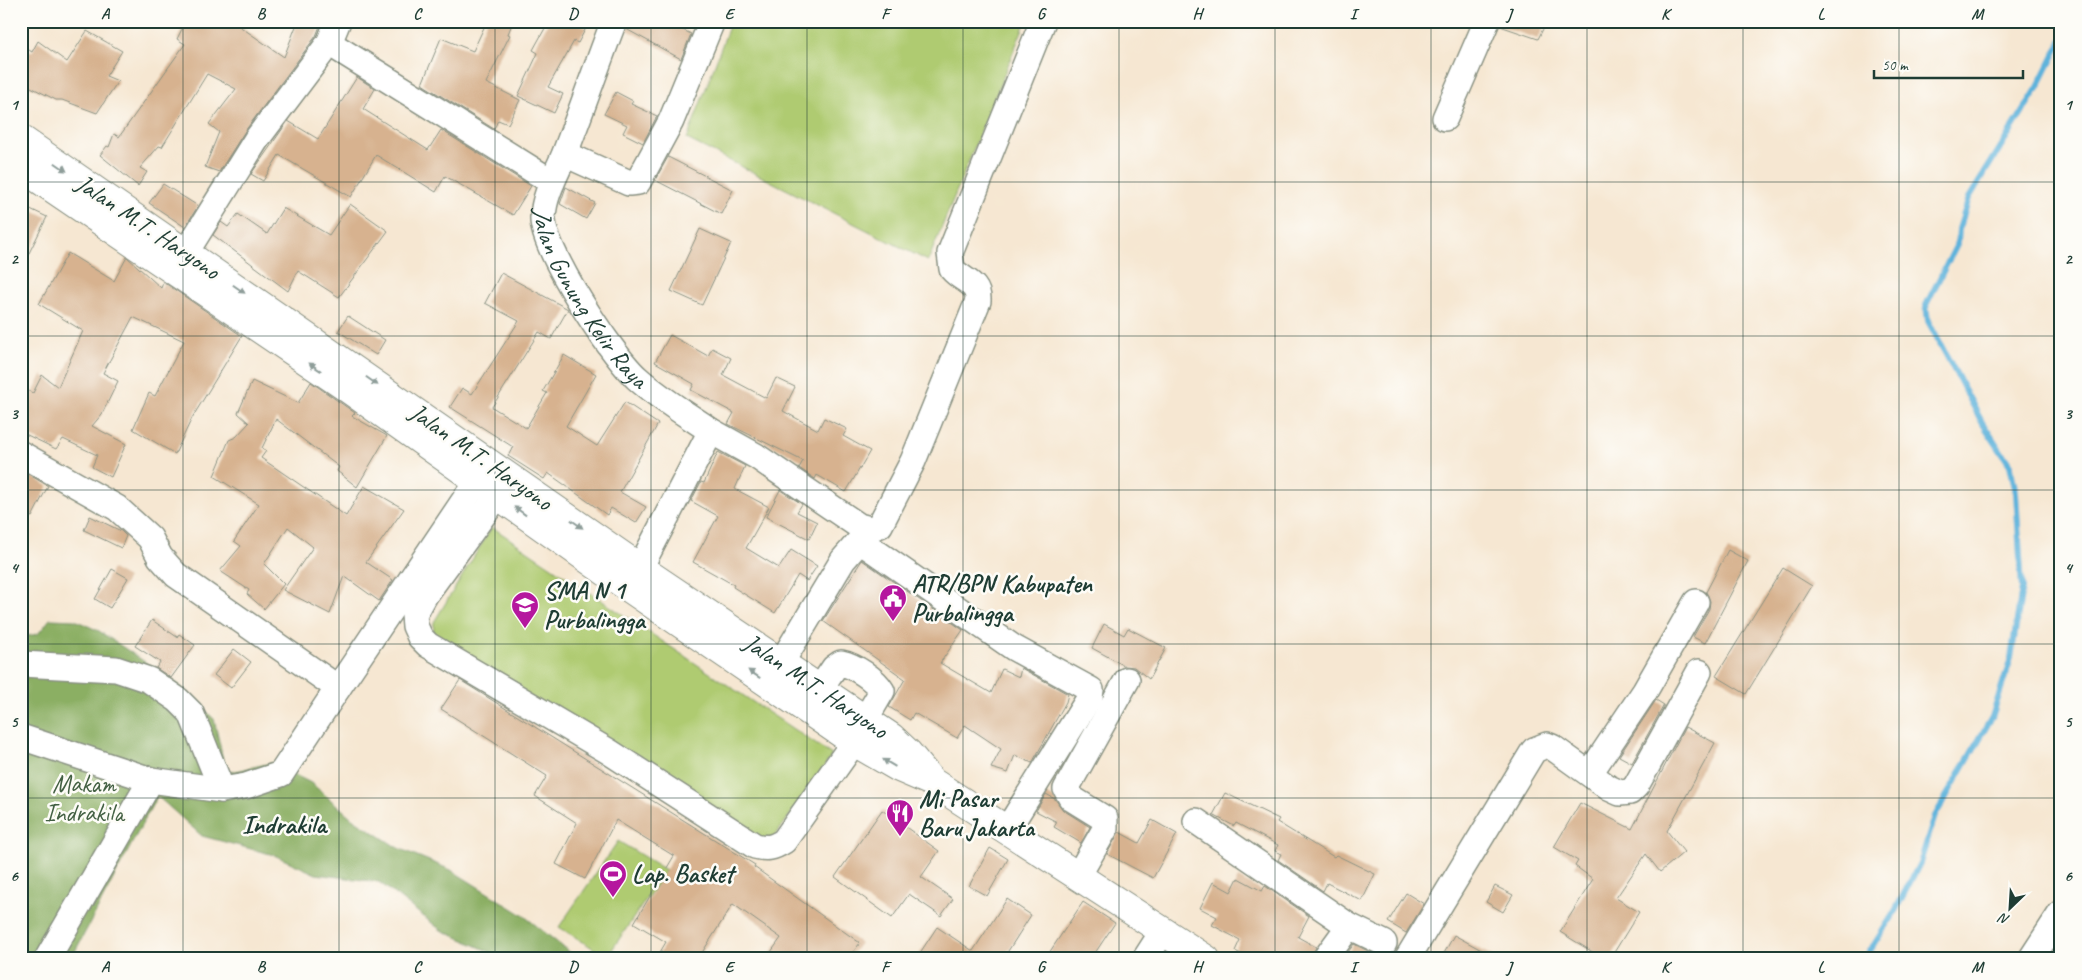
<svg xmlns="http://www.w3.org/2000/svg" width="2082" height="980" font-family="Caveat,sans-serif">
	<rect width="100%" height="100%" fill="#fdfcf7"/>
	<filter id="ink" filterUnits="userSpaceOnUse"><feTurbulence type="fractalNoise" baseFrequency=".02" numOctaves="2"/><feDisplacementMap in="SourceGraphic" scale="10" xChannelSelector="R" yChannelSelector="G"/><feConvolveMatrix kernelMatrix="1 2 1 2 8 2 1 2 1" color-interpolation-filters="sRGB"/></filter>
	<filter id="wash" filterUnits="userSpaceOnUse"><feTurbulence type="fractalNoise" baseFrequency=".0096" numOctaves="4" result="noise"/><feDisplacementMap in="SourceGraphic" scale="20" xChannelSelector="R" yChannelSelector="G"/><feGaussianBlur stdDeviation="1.12" result="paint"/><feColorMatrix in="noise" values="0 0 0 0 0 0 0 0 0 0 0 0 0 0 0 0 0 1.4 0 .05"/><feComposite in="paint" operator="in"/></filter>
	<g filter="url(#wash)">
		<rect width="100%" height="100%" fill="#f6e7d2"/>
		<g fill="#afcb71" stroke="#678452">
			<path d="M731,21H1026L928,261L687,139Z"/>
			<path d="M492,527L832,755L774,838L752,839L433,634L434,622Z"/>
			<path d="M618,841L666,870L607,957L559,927Z"/>
		</g>
		<path fill="#8baf63" stroke="#55764c" d="M50,619L75,620L99,631L179,685L214,719L226,773L271,763L311,783L352,818L398,848L451,870L523,915L578,959H498L488,951L441,930L379,882L316,874L274,855L202,836L157,796L71,959H21V637L38,634Z"/>
		<g fill="none" stroke-linecap="round" stroke-linejoin="round">
			<path stroke="#5fb3db" stroke-width="6" d="M1865,959L1895,911L1920,863L1935,816L1992,717L2011,658L2022,588L2016,493L2010,465L1983,424L1928,321L1926,305L1958,242L1959,229L1969,198L2038,87L2061,41"/>
		</g>
		<g id="blocks">
			<g fill="#d7b28f">
				<path d="M186,21H232L284,57L298,21H322L316,36L245,131L219,172L205,167L219,132L209,124L236,89L207,74L162,147L159,146L140,168L147,172L138,186L100,155L107,146L109,147L114,134L119,137L185,44L177,39Z"/>
				<path d="M487,21H513L508,34L510,35L486,83L520,100L508,124L498,120L494,129L422,84L441,38L473,51Z"/>
				<path d="M549,21H575L586,28L578,43L574,41L548,87L563,94L554,113L518,96L538,53L533,50Z"/>
				<path d="M628,21H665L691,34L681,59L626,29Z"/>
				<path d="M1501,21H1536L1545,25L1538,39L1500,26Z"/>
				<path d="M87,31L122,51L106,76L118,81L97,113L62,100H56L21,82V45L32,52L38,41L67,62Z"/>
				<path d="M357,77L375,89L363,109L428,150L441,130L531,186L513,215L445,176L436,192L376,155L351,197L279,155L263,181L251,174L288,121L318,139Z"/>
				<path d="M616,92L633,101L631,104L657,116L643,143L623,133L627,125L604,114Z"/>
				<path d="M668,157L733,190L721,214L655,180Z"/>
				<path d="M163,184L198,206L185,227L149,203Z"/>
				<path d="M566,187L595,203L586,219L560,204Z"/>
				<path d="M350,204L388,231L339,297L298,271L288,291L213,235L221,222L228,227L238,214L267,234L283,208L329,235Z"/>
				<path d="M26,207L47,217L21,269V217Z"/>
				<path d="M700,229L731,243L702,305L671,291Z"/>
				<path d="M68,253L114,281L127,257L161,288L163,283L168,285L242,336L192,418L175,454L133,429L149,393L155,396L184,341L133,317L103,373L118,381L102,414L92,426L126,444L111,477L92,467L97,455L63,439L56,449L21,432V388L33,393L42,375L58,387L83,331L39,304Z"/>
				<path d="M501,273L568,309L551,339L539,332L492,407L526,428L547,393L543,391L564,355L596,374L566,426L597,446L625,402L658,424L620,492L646,507L636,523L611,508L607,515L548,473L544,479L508,456L513,447L450,407L462,388L472,394L519,321L485,303Z"/>
				<path d="M348,316L385,340L376,355L338,331Z"/>
				<path d="M670,335L708,356L712,348L731,358L723,375L766,398L776,378L795,387L783,411L818,430L824,418L847,429L843,436L870,451L846,492L817,475L815,479L799,468L803,461L728,424L734,413L691,390L694,384L655,362Z"/>
				<path d="M252,381L298,403L311,382L355,413L352,416L387,436L357,487L337,471L339,467L276,419L262,448L266,451L261,458L346,516L364,486L404,509L366,562L393,580L379,601L344,576L330,614L283,590L313,547L288,527L264,564L284,584L264,609L247,594L249,590L220,571L241,546L234,541L259,504L214,476L229,440L236,437L249,423L238,413Z"/>
				<path d="M718,452L745,466L735,489L769,507L746,548L779,568L791,550L817,566L807,581L798,575L775,613L733,587L734,585L693,562L718,516L691,501L701,482L704,483Z"/>
				<path d="M28,474L48,486L32,517L21,511V487Z"/>
				<path d="M780,490L802,504L797,512L817,522L809,539L766,517Z"/>
				<path d="M90,516L121,531L126,536L121,548L84,530Z"/>
				<path d="M1728,550L1748,561L1705,643L1693,637L1709,609L1710,601L1706,592Z"/>
				<path d="M862,560L963,630L940,663L991,693L1002,669L1019,677L1021,668L1068,694L1066,702L1032,763L1015,755L1008,773L991,768L1001,749L965,725L957,738L914,713L910,720L889,707L905,679L823,621Z"/>
				<path d="M1783,568L1812,586L1746,694L1716,676Z"/>
				<path d="M112,569L128,578L110,608L95,599Z"/>
				<path d="M152,620L177,637L179,634L195,645L171,678L156,668L160,662L135,646Z"/>
				<path d="M1104,624L1124,635L1128,628L1166,648L1149,679L1134,667L1125,666L1092,648Z"/>
				<path d="M234,649L251,662L231,688L214,675Z"/>
				<path d="M460,680L755,865L754,867L860,943L848,959H766L781,938L733,904L698,959H656L666,942L634,923L674,856L616,820L585,879L556,864L577,823L535,796L547,776L441,709Z"/>
				<path d="M1656,700L1664,705L1632,763L1619,756Z"/>
				<path d="M1685,727L1715,743L1667,831L1684,852L1660,872L1646,854L1616,898L1639,912L1610,959H1604L1560,932L1593,879L1575,866L1578,861L1554,847L1580,803L1632,829Z"/>
				<path d="M1225,793L1279,819L1277,822L1334,857L1336,855L1375,874L1362,901L1327,883L1323,891L1278,860L1281,854L1275,851L1278,845L1236,823L1234,826L1213,815Z"/>
				<path d="M1046,794L1055,799L1063,810L1090,827L1081,843L1054,827L1057,822L1036,811Z"/>
				<path d="M882,810L939,851L921,877L953,899L941,916L909,894L892,918L835,877Z"/>
				<path d="M1152,820L1177,834L1153,878L1107,854L1119,832L1139,843Z"/>
				<path d="M990,848L1008,859L987,896L969,886Z"/>
				<path d="M1238,878L1262,891L1265,886L1309,916L1298,937L1316,947L1311,959H1251L1235,951L1240,940L1212,925L1217,917L1200,908L1213,882L1231,892Z"/>
				<path d="M1495,886L1513,895L1503,912L1486,902Z"/>
				<path d="M1406,893L1424,904L1406,933L1388,922Z"/>
				<path d="M1007,899L1031,915L1003,959H916L937,927L973,951Z"/>
				<path d="M1083,902L1115,923L1091,959H1045Z"/>
				<path d="M1454,935L1498,959H1441Z"/>
				<path d="M1354,944L1378,956H1389L1393,959H1343Z"/>
			</g>
		</g>
	</g>
	<g filter="url(#ink)">
		<use href="#blocks" fill-opacity="0" stroke="#8a9283" stroke-width="1"/>
		<g fill="none" stroke-linecap="round" stroke-linejoin="round">
			<g stroke="#8a9283" stroke-width="28">
				<g id="minor">
					<path id="s1" d="M614,21C597,65 582,109 565,153C557,173 544,194 543,217C541,248 612,356 637,378C659,398 686,414 711,431"/>
					<path d="M329,43L552,182"/>
					<path d="M1445,118L1487,21"/>
					<path d="M565,154L629,183L638,182L671,121L712,21"/>
					<path d="M186,252L256,140L329,43L338,21"/>
					<path d="M21,454L117,508L150,538L160,557L176,575L338,688L281,774L246,786L222,790L151,780L21,737"/>
					<path d="M498,495L425,595L414,615L415,626L420,637L428,645L608,751L755,846C767,849 773,848 784,841L854,742"/>
					<path d="M860,541L1014,648L1091,690L1090,697L1007,830"/>
					<path d="M640,568L711,431L756,456L859,526L870,529L880,525L913,461L978,301C979,282 962,281 952,269L950,253L1043,21"/>
					<path d="M781,663L843,560L870,529"/>
					<path d="M21,664L116,669L149,680L178,700L191,713L222,790"/>
					<path d="M338,688L488,465"/>
					<path d="M819,690L834,668L841,663C855,666 875,679 882,691L865,720"/>
					<path d="M1590,773L1645,691L1696,602"/>
					<path d="M1196,821L1349,926L1325,959"/>
					<path d="M1078,876L1105,829V819L1071,798L1066,789L1127,680"/>
					<path d="M1349,926L1384,943"/>
					<path d="M47,959L151,780"/>
					<path d="M1145,959L1163,931"/>
					<path d="M1407,959L1534,750L1547,745L1552,747L1609,788L1620,793L1630,792L1636,786L1699,672"/>
					<path d="M2031,959L2061,913"/>
				</g>
			</g>
			<g stroke="#8a9283" stroke-width="30">
				<g id="major">
					<path id="s2" d="M21,139L640,568L891,737L908,753L929,778"/>
					<path d="M21,167L344,386L613,577L854,742L899,768L934,783L1206,959"/>
				</g>
			</g>
			<use href="#minor" stroke="#fff" stroke-width="25"/>
			<use href="#major" stroke="#fff" stroke-width="28"/>
		</g>
		<defs><path id="oneway-solid" d="M-6-.8H1V-3.2L6.5 0L1 3.2V.8H-6Z" transform="scale(1.25)"/></defs>
		<g fill="#8f9e9a">
			<use href="#oneway-solid" transform="translate(61 167) rotate(35)"/>
			<use href="#oneway-solid" transform="translate(239 289) rotate(35)"/>
			<use href="#oneway-solid" transform="translate(315 367) rotate(-146)"/>
			<use href="#oneway-solid" transform="translate(372 381) rotate(35)"/>
			<use href="#oneway-solid" transform="translate(520 511) rotate(-144)"/>
			<use href="#oneway-solid" transform="translate(577 524) rotate(35)"/>
			<use href="#oneway-solid" transform="translate(754 674) rotate(-146)"/>
			<use href="#oneway-solid" transform="translate(889 763) rotate(-149)"/>
		</g>
	</g>
	<path fill="none" stroke="#1f3d34" stroke-width="1" stroke-opacity="0.55" d="M183,21V959M339,21V959M495,21V959M651,21V959M807,21V959M963,21V959M1119,21V959M1275,21V959M1431,21V959M1587,21V959M1743,21V959M1899,21V959M21,182H2061M21,336H2061M21,490H2061M21,644H2061M21,798H2061"/>
	<defs>
		<g id="civic-pin" transform="scale(1.4375)"><path d="M0 17L-7.5 6A9.5 9.5 0 1 1 7.5 6Z" fill="#b5179e" stroke="#fdfcf7"/><path d="M-.6-6.5H3V-4.5H.6V-3L4-1V1h2V6H-6V1h2V-1L-.6-3ZM-1.2 2.5V6h2.4V2.5Z" fill="#fff"/></g>
		<g id="school-pin" transform="scale(1.4375)"><path d="M0 17L-7.5 6A9.5 9.5 0 1 1 7.5 6Z" fill="#b5179e" stroke="#fdfcf7"/><path d="M0-5L7-2L0 1L-7-2ZM-4 1L0 2.5L4 1V4Q0 6-4 4Z" fill="#fff"/></g>
		<g id="restaurant-pin" transform="scale(1.4375)"><path d="M0 17L-7.5 6A9.5 9.5 0 1 1 7.5 6Z" fill="#b5179e" stroke="#fdfcf7"/><path d="M-5-6h1v4h1v-4h1v4h1v-4h1v5L-1.5 .5V6h-2V.5L-5-1ZM5-6V6H3V1.5H1.5Q1.5-4 5-6Z" fill="#fff"/></g>
		<g id="stadium-pin" transform="scale(1.4375)"><path d="M0 17L-7.5 6A9.5 9.5 0 1 1 7.5 6Z" fill="#b5179e" stroke="#fdfcf7"/><path d="M0-5a6.5 5 0 1 0 0 10a6.5 5 0 1 0 0-10ZM-3.5-1.8h7v3.6h-7Z" fill="#fff"/></g>
	</defs>
	<g fill-rule="evenodd">
		<use href="#civic-pin" x="893" y="598"/>
		<use href="#school-pin" x="525" y="605"/>
		<use href="#restaurant-pin" x="900" y="813"/>
		<use href="#stadium-pin" x="613" y="874"/>
	</g>
	<g text-anchor="middle" dominant-baseline="central" stroke-width="5" stroke-linejoin="round" paint-order="stroke">
		<g font-size="25" fill="#1f3d34" stroke="#fdfcf7">
			<text transform="translate(148 227) rotate(34)">Jalan M.T. Haryono</text>
			<text stroke="none"><textPath href="#s1" startOffset="304">Jalan Gunung Kelir Raya</textPath></text>
			<text transform="translate(481 457) rotate(35)">Jalan M.T. Haryono</text>
			<text stroke="none"><textPath href="#s2" startOffset="965">Jalan M.T. Haryono</textPath></text>
		</g>
		<g font-size="25" font-weight="bold" fill="#1f3d34" stroke="#fdfcf7" text-anchor="start">
			<text x="912" y="584">ATR/BPN Kabupaten<tspan x="912" dy="29">Purbalingga</tspan></text>
			<text x="544" y="591">SMA N 1<tspan x="544" dy="29">Purbalingga</tspan></text>
			<text x="919" y="799">Mi Pasar<tspan x="919" dy="29">Baru Jakarta</tspan></text>
			<text x="632" y="874">Lap. Basket</text>
		</g>
		<g font-size="25" fill="#436043" stroke="#fdfcf7">
			<text x="84" y="784">Makam<tspan x="84" dy="29">Indrakila</tspan></text>
		</g>
		<g font-size="26" font-weight="bold" fill="#1f3d34" stroke="#fdfcf7">
			<text x="284" y="824">Indrakila</text>
		</g>
	</g>
	<rect width="2082" height="980" fill="none" stroke="#fdfcf7" stroke-width="55"/>
	<g transform="translate(2010 908) rotate(205)" stroke="#fdfcf7" stroke-width="4" paint-order="stroke">
	<path d="M0-4L9 19L0 12L-9 19Z" fill="#1f3d34"/>
	<text y="-8" font-size="14" font-weight="bold" text-anchor="middle" fill="#1f3d34">N</text>
	</g>
	<path d="M1874 70v8h149v-8" fill="none" stroke="#1f3d34" stroke-width="2.5"/>
	<text x="1882" y="70" font-size="15" fill="#1f3d34" stroke="#fdfcf7" stroke-width="4" paint-order="stroke">50 m</text>
	<rect x="28" y="28" width="2026" height="924" fill="none" stroke="#1f3d34" stroke-width="2"/>
	<g font-size="16" text-anchor="middle" font-weight="bold" fill="#1f3d34">
		<text x="105" y="19">A</text>
		<text x="261" y="19">B</text>
		<text x="417" y="19">C</text>
		<text x="573" y="19">D</text>
		<text x="729" y="19">E</text>
		<text x="885" y="19">F</text>
		<text x="1041" y="19">G</text>
		<text x="1197" y="19">H</text>
		<text x="1353" y="19">I</text>
		<text x="1509" y="19">J</text>
		<text x="1665" y="19">K</text>
		<text x="1821" y="19">L</text>
		<text x="1977" y="19">M</text>
		<text x="14" y="110">1</text>
		<text x="2068" y="110">1</text>
		<text x="14" y="264">2</text>
		<text x="2068" y="264">2</text>
		<text x="14" y="419">3</text>
		<text x="2068" y="419">3</text>
		<text x="14" y="573">4</text>
		<text x="2068" y="573">4</text>
		<text x="14" y="727">5</text>
		<text x="2068" y="727">5</text>
		<text x="14" y="881">6</text>
		<text x="2068" y="881">6</text>
		<text x="105" y="972">A</text>
		<text x="261" y="972">B</text>
		<text x="417" y="972">C</text>
		<text x="573" y="972">D</text>
		<text x="729" y="972">E</text>
		<text x="885" y="972">F</text>
		<text x="1041" y="972">G</text>
		<text x="1197" y="972">H</text>
		<text x="1353" y="972">I</text>
		<text x="1509" y="972">J</text>
		<text x="1665" y="972">K</text>
		<text x="1821" y="972">L</text>
		<text x="1977" y="972">M</text>
	</g>
</svg>
